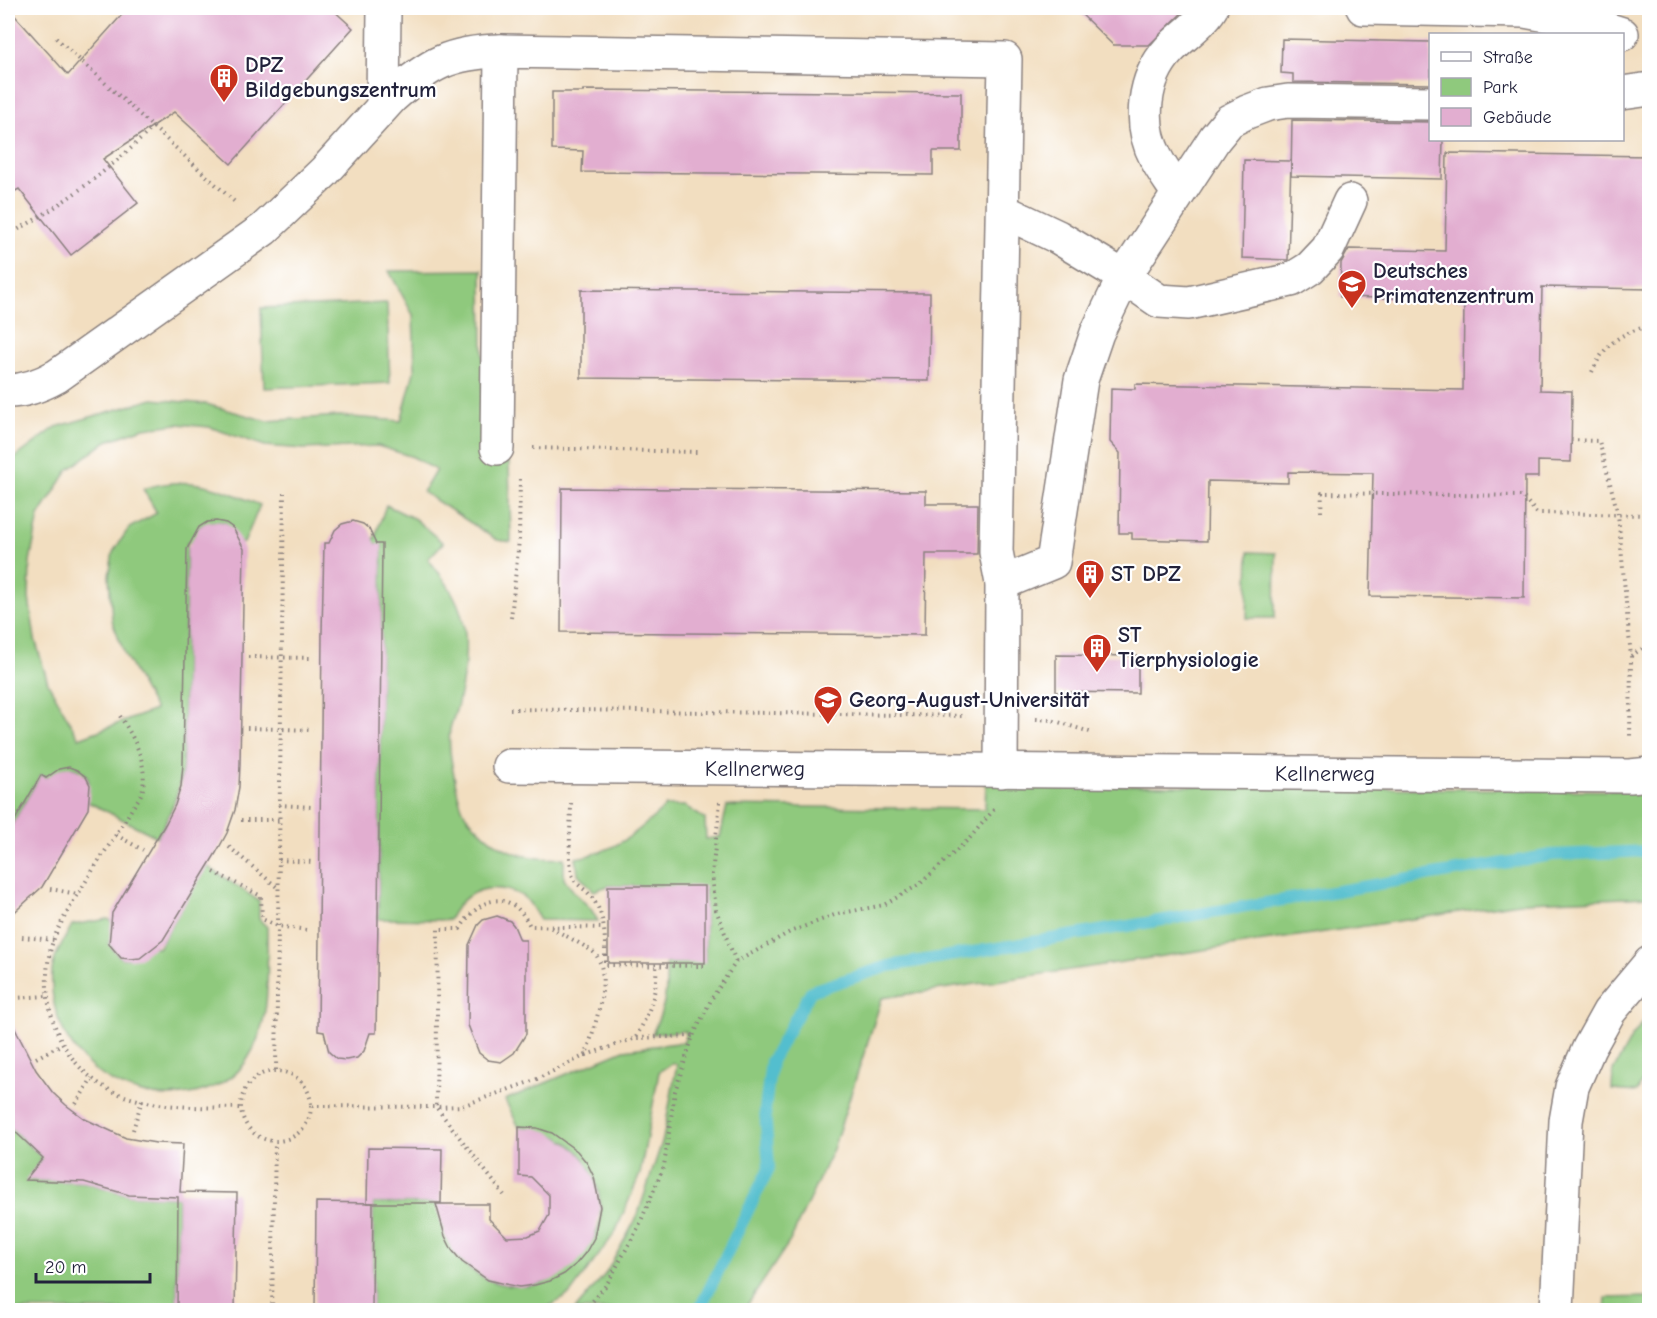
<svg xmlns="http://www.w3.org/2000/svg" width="1657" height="1318" font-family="'Comic Neue',sans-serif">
	<rect width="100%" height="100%" fill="#fff"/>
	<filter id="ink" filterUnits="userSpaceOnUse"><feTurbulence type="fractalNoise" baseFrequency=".0167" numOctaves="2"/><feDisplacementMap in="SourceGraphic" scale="12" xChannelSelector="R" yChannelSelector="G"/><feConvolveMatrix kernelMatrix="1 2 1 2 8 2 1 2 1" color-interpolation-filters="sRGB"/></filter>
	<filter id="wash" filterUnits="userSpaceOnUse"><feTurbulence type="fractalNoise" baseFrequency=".008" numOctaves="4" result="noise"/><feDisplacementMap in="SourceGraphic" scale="24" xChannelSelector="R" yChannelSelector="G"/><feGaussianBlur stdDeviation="1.35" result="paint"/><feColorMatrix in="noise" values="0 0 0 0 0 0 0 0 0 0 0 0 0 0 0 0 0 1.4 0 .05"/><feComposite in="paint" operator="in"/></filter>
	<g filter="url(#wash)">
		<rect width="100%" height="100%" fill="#f2dec0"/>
		<g fill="#8fc97d" stroke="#58765c" stroke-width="1.5">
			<path d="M482,270L484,460L509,462L511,542L497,540L423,492L436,470L413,457L378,446L303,449L265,446L209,427L178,424L144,428L107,441L68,470L39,516L30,561L29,598L35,639L48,683L79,738L155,710L125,655L112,620L109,576L113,552L129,528L157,513L143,489C189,474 217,487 260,505L244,543H236L226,523C215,520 209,521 199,527L195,542H187L183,764C180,791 172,813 157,837L86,801C87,797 89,791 89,787C90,765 60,762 49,779L41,775L8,832V463L56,427L153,399L206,404L267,421L339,416L401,421L415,368L413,315L389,271Z"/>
			<path d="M387,303L390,383L264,388L261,308Z"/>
			<path d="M386,505L415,519L443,543L428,559C447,582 463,604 465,635C467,657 463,682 458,703C456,712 452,721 450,729C448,744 451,761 454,775C456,787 459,803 465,814C468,819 474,824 478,828C501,853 531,861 564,858V879L575,893L591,909L598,921L540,920C536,914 532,906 527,900C521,894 509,890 501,889C476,886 460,898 449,920L378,919L382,545L373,543Z"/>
			<path d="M1249,552L1276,553L1275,618H1247Z"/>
			<path d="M986,782L1013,784L1649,791V897L1526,902L882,998L833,1149L790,1241L744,1310H575L606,1273L637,1217L663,1139L677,1064L672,1063L659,1072L640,1174L615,1233L570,1294L543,1310H372L373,1203H439C441,1215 442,1228 447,1239C461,1271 494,1289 528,1286C535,1285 544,1284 550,1280C557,1276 564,1267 570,1261C577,1254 587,1247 593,1239C606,1220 600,1188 590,1169C576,1141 548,1129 519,1127L505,1100L624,1050L684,1042L686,1031L652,1034C666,1005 667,994 666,963L705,962V887L608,886L594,891L578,874L576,858C618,851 636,833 666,806H685L705,819L706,839L720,837L727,806L985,809Z"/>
			<path d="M207,866L259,901V919L267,927C267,972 273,1021 247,1060C235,1079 216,1088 195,1093C118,1110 46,1050 52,971C54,955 65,938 72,925L108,919L115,923L109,944L121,958C136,960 141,956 151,945L158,948Z"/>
			<path d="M1649,1014V1068L1637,1092L1612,1090L1613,1071L1632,1037Z"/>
			<path d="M8,1125L43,1158L26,1180L84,1182L129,1195L178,1197L177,1310H8Z"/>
			<path d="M1649,1297V1310H1605L1606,1298Z"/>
		</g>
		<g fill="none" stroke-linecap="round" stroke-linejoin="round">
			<path stroke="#53bece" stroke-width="12" d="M699,1310L769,1168L765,1110L771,1061L811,991L889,966L1552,855L1650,851"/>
		</g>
		<g id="blocks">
			<g fill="#e2aed0">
				<path d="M8,8L68,75L128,8H331L353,28L231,164L174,112L103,159L138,203L71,255L19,189L8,195Z"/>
				<path d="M1075,8H1187L1149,45H1113Z"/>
				<path d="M1282,39L1431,42V84L1293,82V74L1281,73Z"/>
				<path d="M583,90L961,93V151H933V175L582,172L583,151L552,150V92H583Z"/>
				<path d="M1292,120L1431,122V140H1443L1442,179L1291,176Z"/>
				<path d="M1447,153L1650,156V289L1542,287L1540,390L1572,391L1571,462L1538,461V477H1525L1524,598L1370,596L1373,473L1288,472V483L1208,481L1207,541L1132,539V533H1119L1120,453L1110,442L1111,388L1135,389V384L1463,390L1464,300L1340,297L1341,263L1349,249L1445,251Z"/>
				<path d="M1244,160L1291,161L1288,260L1242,258Z"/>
				<path d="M581,290L930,293L929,381L581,378Z"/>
				<path d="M562,488L926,491V504H978L977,554H926L925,635L561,632Z"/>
				<path d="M216,521L226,523L233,528L244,549L240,764L239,787L235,810L227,833L216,853L163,940L140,958L131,959L121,958L109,944L112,913L166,823L175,805L181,786L183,764L187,549L199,527L207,522Z"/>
				<path d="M353,521L363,524L369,529L376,544H382L378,919L376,1033H370L364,1051L357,1058L346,1060L337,1059L329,1052L324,1032L318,1031L322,632L324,543H329L335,530L342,524Z"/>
				<path d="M1056,655L1138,656V693L1056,692Z"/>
				<path d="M69,767L77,770L86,777L90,785L88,809L42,887L8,918V832L41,775L46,778L59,769Z"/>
				<rect x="608" y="886" width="97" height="77"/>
				<path d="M497,916L510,921L514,926L520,940H526V1034L514,1053L501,1062L488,1060L479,1053L468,1025L469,945L478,925L483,920Z"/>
				<path d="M8,1015L36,1070L53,1093L66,1105L85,1119L126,1138L156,1143L183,1144L180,1192L237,1193L235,1311H177L178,1197L129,1195L84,1182L25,1180L43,1158L8,1125Z"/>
				<path d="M519,1127L537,1128L552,1133L577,1151L587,1163L594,1177L600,1207L594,1238L586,1252L576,1264L564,1274L550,1281L535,1285L519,1287L488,1280L462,1262L452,1250L445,1236L436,1204H489V1219L507,1237L528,1236L540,1231L549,1215V1195L531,1177L519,1176Z"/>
				<path d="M368,1148L442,1149L441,1203H367Z"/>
				<path d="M316,1202L373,1203L372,1311H315Z"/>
			</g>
		</g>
	</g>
	<g filter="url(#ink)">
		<use href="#blocks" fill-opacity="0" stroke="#8a807e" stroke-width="1.5"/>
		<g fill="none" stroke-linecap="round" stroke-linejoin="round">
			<g stroke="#8a807e" stroke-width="36">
				<g id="minor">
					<path d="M1363,8L1524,11L1581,21L1622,34"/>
					<path d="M1622,93L1650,89"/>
					<path d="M383,106L384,8"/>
					<path d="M1178,193C1171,182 1162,170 1156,158C1138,124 1143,78 1169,50C1182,36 1202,23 1211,8"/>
					<path d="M1003,211L1058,237L1124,277L1159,301L1189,303L1291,280L1310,268L1328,249L1350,201"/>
					<path d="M8,391C26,391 41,385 57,376L264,229L324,172L392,97C429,64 450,52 501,51"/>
					<path d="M497,448L501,51L1005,59L996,552L1002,583"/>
					<path d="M509,766L1630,776L1650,774"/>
					<path d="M1001,771L1002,583L1053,562L1081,380L1097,333L1124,277L1215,138L1229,121L1247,112L1268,104L1288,101L1430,103"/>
					<path d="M1557,1310L1566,1121L1572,1087L1589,1048L1609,1012L1650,963"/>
				</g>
			</g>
			<g stroke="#8a807e" stroke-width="4" stroke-dasharray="1.5 4.5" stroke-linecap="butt">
				<path d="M56,38L237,204"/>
				<path d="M8,235C57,209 114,167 153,127"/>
				<path d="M1592,372C1605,344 1619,333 1650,326"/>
				<path d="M1571,440L1599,441L1618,514L1631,657L1630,739"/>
				<path d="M533,448L697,452"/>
				<path d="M1321,512L1322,493L1522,496L1537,513L1650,515"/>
				<path d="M511,618L519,540L520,476"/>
				<path d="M1631,656L1650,643"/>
				<path d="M248,657L312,658"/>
				<path d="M510,709L966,716"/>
				<path d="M120,716C134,738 147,761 143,788C142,796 134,805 130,812C114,839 95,865 79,893C70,907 59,925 53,941C35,996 57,1063 110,1090C149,1109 198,1107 240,1108"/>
				<path d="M1036,719L1052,720L1093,733"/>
				<path d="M247,728L313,730"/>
				<path d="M720,802L712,874L716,910L736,962"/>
				<path d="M571,803C571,822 567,861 573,877C576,885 584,888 589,894C607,914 605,940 605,965L705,966"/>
				<path d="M279,805L312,807"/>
				<path d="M241,820H279"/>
				<path d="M116,835L143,850"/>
				<path d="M229,847L278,888"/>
				<path d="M279,860L313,862"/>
				<path d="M214,872L261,896L262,919L278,926L307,930"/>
				<path d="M50,889L78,894"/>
				<path d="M551,928C560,933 591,948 596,955C613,978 593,1030 586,1055L535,1080L462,1106L436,1107L438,929H460C480,895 511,888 530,926L604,928"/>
				<path d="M22,937L54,940"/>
				<path d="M14,998L47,996"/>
				<path d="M636,1037C650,1012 658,991 656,963"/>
				<path d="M586,1055L636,1038L693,1036"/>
				<path d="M36,1058L62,1044"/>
				<path d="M276,1070L284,493"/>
				<circle cx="276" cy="1106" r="35"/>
				<path d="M76,1104L92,1078"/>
				<path d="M312,1106L436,1107L504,1195"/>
				<path d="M133,1130L142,1100"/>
				<path d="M272,1310L275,1142"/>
				<path d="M585,1310L607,1284L638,1228L664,1166L675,1091L693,1036L712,998L736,962L790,932L837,914L884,905L920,884L969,839L996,807"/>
			</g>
			<use href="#minor" stroke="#fff" stroke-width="33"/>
		</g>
	</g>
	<defs>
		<g id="building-pin" transform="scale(1.5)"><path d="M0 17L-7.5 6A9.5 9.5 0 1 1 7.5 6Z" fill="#c8321e" stroke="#fff"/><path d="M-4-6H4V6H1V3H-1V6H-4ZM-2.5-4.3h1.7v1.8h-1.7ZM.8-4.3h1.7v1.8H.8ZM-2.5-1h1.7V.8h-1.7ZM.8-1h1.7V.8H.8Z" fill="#fff"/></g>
		<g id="university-pin" transform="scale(1.5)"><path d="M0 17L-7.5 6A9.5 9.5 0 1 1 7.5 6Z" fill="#c8321e" stroke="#fff"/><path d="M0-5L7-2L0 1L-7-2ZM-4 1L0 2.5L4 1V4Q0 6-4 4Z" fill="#fff"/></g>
	</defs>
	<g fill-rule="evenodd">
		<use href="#building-pin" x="224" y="78"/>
		<use href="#university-pin" x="1352" y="284"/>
		<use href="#building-pin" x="1090" y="574"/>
		<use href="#building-pin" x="1097" y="648"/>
		<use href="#university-pin" x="828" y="700"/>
	</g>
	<g text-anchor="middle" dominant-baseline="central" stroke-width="4.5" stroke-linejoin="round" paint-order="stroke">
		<g font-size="22" font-weight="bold" fill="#22223b" stroke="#fff" text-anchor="start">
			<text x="245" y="65">DPZ<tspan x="245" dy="25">Bildgebungszentrum</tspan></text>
			<text x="1373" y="271">Deutsches<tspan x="1373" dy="25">Primatenzentrum</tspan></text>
			<text x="1111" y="574">ST DPZ</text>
			<text x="1118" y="635">ST<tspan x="1118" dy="25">Tierphysiologie</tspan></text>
			<text x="849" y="700">Georg-August-Universität</text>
		</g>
		<g font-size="22" fill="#22223b" stroke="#fff">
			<text x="755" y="769">Kellnerweg</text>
			<text x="1325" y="774">Kellnerweg</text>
		</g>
	</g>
	<rect width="1657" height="1318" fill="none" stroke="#fff" stroke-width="30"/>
	<rect x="1429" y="33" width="195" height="108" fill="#ffffff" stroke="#a7a7b1" stroke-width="1.5"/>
	<rect x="1441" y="52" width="30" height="9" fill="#ffffff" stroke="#a7a7b1" stroke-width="1.5"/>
	<text x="1483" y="63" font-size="18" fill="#22223b">Straße</text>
	<rect x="1441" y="78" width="30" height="18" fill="#8fc97d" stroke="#a7a7b1" stroke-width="1.5"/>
	<text x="1483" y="93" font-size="18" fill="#22223b">Park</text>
	<rect x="1441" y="108" width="30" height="18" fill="#e2aed0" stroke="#a7a7b1" stroke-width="1.5"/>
	<text x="1483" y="123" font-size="18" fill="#22223b">Gebäude</text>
	<path d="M36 1273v9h114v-9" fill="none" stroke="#22223b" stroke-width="3"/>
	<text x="45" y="1273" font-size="18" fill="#22223b" stroke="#ffffff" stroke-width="4.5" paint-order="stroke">20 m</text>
</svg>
